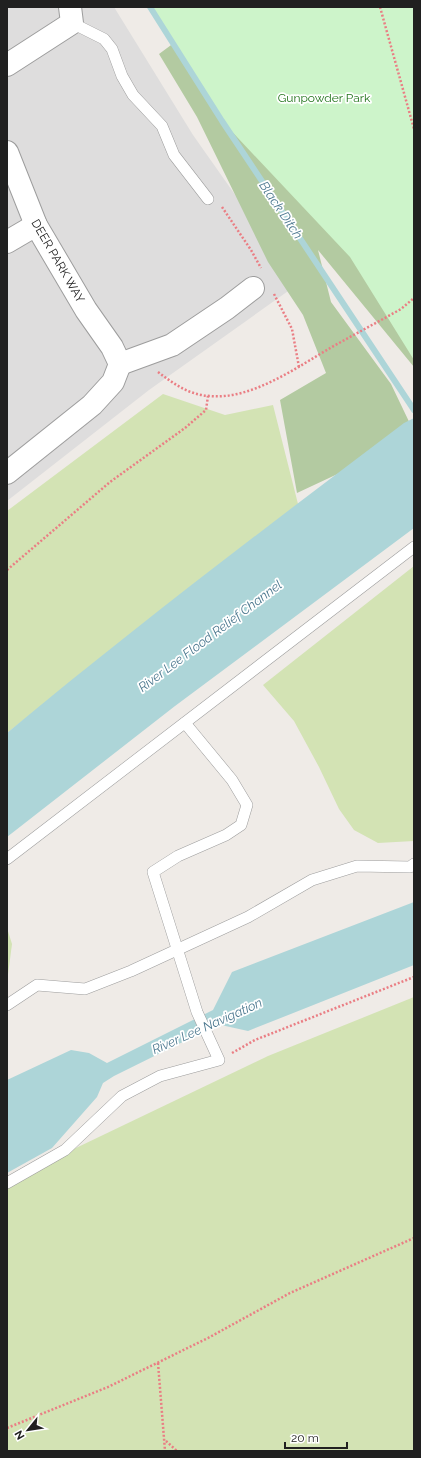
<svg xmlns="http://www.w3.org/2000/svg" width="421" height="1458" font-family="Raleway,sans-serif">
	<rect width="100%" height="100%" fill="#efebe7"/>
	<path fill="#dedddd" d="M7,7H114L193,135L298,284L149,390L7,501Z"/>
	<g fill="#d3e3b4">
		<path d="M163,394L225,415L273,405L298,504L7,733V511Z"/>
		<path d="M414,566V841L378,843L354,830L339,809L319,767L294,721L263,685Z"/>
		<path d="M7,928L12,944L7,982Z"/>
		<path d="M414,997V1451H7V1181L268,1056Z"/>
	</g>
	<path fill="#b3caa1" d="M186,34L414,309V367L318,250L331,302L391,384L414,432L376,456L297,493L280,400L326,373L303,315L268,262L197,117L159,54Z"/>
	<path fill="#cdf4ca" d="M150,7H414V360L350,257L222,121Z"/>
	<g fill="#add5d8">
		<path d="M414,418V528L175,706L7,837V733C136,626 270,524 404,423Z"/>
		<path d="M414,902V965L248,1031L221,1025L213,1027L114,1076L103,1083L97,1097L52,1148L7,1173V1080L71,1050L89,1053L107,1063L213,1010L232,972Z"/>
	</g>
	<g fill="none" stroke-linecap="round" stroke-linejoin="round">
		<path stroke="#add5d8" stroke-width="6" d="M150,7L222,121L414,410"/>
		<g stroke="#9d9d9d" stroke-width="12">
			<g id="service">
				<path d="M72,23L104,39L112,49L122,76L133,95L162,126L174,155L208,199"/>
				<path d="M7,859L414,547"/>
				<path d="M7,1005L37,985L85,989L131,971L248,917L312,880L357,866L410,867L414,864"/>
				<path d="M7,1183L65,1150L122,1096L160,1076L219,1060L197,1012L153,872L178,856L226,835L241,825L247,805L232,780L185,723"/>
			</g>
		</g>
		<g stroke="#9d9d9d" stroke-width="24">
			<g id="minor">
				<path d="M7,65L72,23L70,7"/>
				<path d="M7,152L36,225L86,310L112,347L120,364L113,382L92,405L7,473"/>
				<path d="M7,242L36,225"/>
				<path d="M120,364L172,345L227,308L253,288"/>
			</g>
		</g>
		<g stroke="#ea7e84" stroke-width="2.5" stroke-dasharray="2 2" stroke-linecap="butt">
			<path d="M380,7L414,129"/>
			<path d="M222,207L251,250L261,268"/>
			<path d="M274,294L292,329L299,367"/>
			<path d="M158,372C174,384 189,395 210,396C252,400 297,367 332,347C355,334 378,322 401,309L414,298"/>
			<path d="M7,570L110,482L185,428L206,410L208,396"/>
			<path d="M232,1053L255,1040L414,977"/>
			<path d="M158,1363L165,1451"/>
			<path d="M7,1428L108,1387L208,1338L290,1293L414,1238"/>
			<path d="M166,1441L177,1451"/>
		</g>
		<use href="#service" stroke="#fff" stroke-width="11"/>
		<use href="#minor" stroke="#fff" stroke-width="22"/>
	</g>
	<g text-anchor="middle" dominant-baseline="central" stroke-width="3.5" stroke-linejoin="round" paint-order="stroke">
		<g font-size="12" fill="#207319" stroke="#fff">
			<text x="324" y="98">Gunpowder Park</text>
		</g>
		<g font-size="12" fill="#202020" stroke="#fff">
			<text transform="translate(58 261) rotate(60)">DEER PARK WAY</text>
		</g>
		<g font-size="13" font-style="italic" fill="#4c788f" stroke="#fff">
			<text transform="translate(281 210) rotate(56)">Black Ditch</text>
			<text transform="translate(210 636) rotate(-37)">River Lee Flood Relief Channel</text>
			<text transform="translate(207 1026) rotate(-24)">River Lee Navigation</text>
		</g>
	</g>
	<rect width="421" height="1458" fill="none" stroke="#202020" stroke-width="16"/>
	<g transform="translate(28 1430) rotate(240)" stroke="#ffffff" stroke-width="3" paint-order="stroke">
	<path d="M0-3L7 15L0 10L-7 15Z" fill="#202020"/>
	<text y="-6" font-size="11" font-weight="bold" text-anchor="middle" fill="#202020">N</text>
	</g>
	<path d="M285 1442v6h62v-6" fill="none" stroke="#202020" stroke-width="2"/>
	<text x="291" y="1442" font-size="12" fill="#202020" stroke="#ffffff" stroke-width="3" paint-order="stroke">20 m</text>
</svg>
